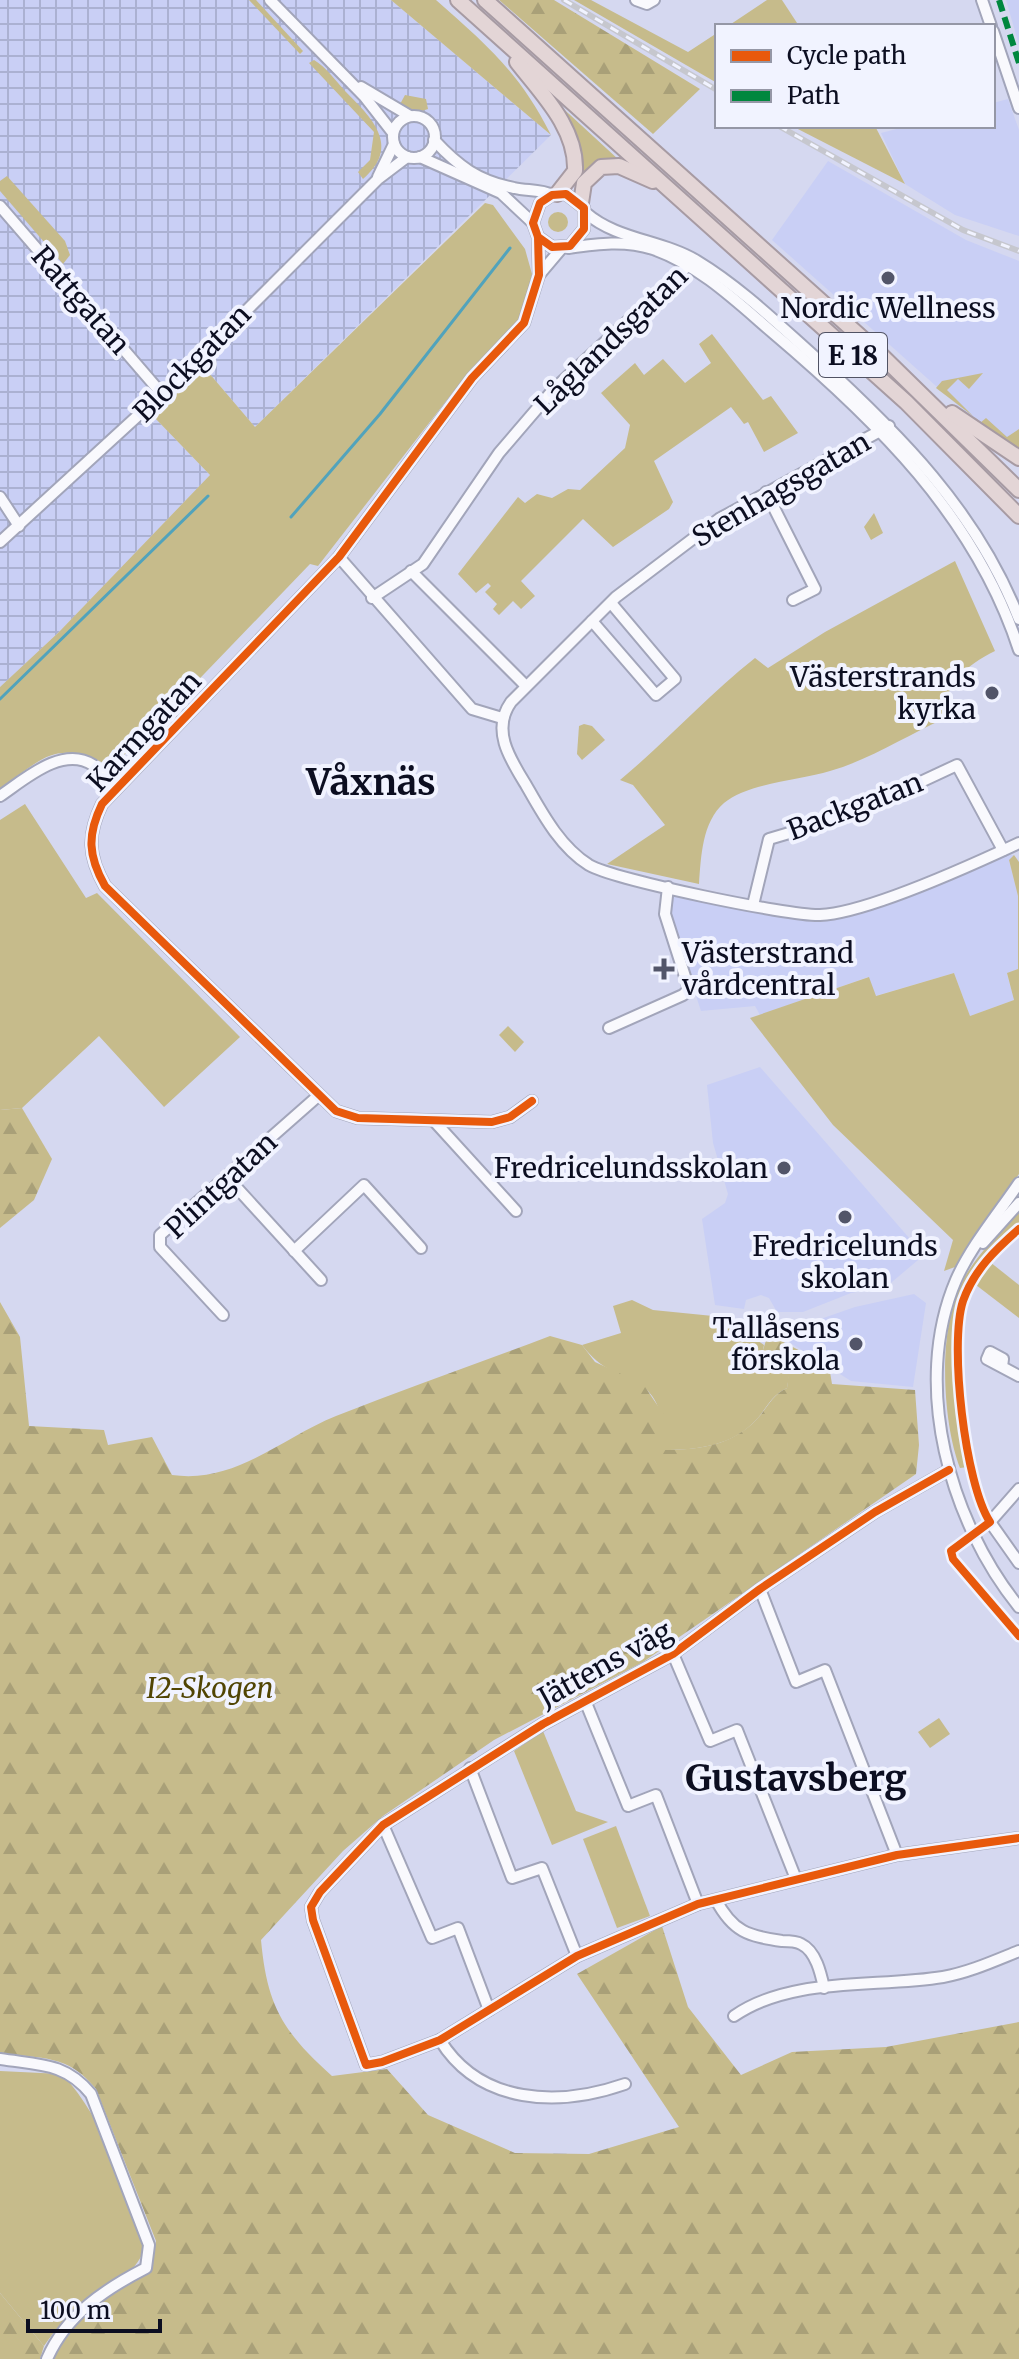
<svg xmlns="http://www.w3.org/2000/svg" width="1019" height="2359" font-family="Merriweather,serif">
	<defs>
		<pattern id="industrial-grid" width="8" height="8" patternUnits="userSpaceOnUse" patternTransform="scale(2)"><rect width="8" height="8" fill="#c9cff5"/><path d="M0 4h8M4 0v8" fill="none" stroke="#abb1d2"/></pattern>
		<pattern id="forest-firs" width="22" height="20" patternUnits="userSpaceOnUse" patternTransform="scale(2)"><rect width="22" height="20" fill="#c6bb8b"/><path d="M5 1l3.5 6h-7zM16 11l3.5 6h-7z" fill="#a9a078"/></pattern>
	</defs>
	<rect width="100%" height="100%" fill="#d5d8f0"/>
	<g fill="#c9cff5">
		<path d="M1006,0H1019V45Z"/>
		<path d="M1008,99L1019,130V236L955,215L905,184L881,133L908,126H993V103Z"/>
		<path d="M828,161L966,240L1019,261V451L964,411L772,240Z"/>
		<path d="M1002,855H1014L1009,861L1018,896V969L1007,974L1014,1000L970,1016L954,973L875,996L868,977L760,1015L755,1006L701,1011L669,915L672,892L820,919Z"/>
		<path d="M760,1067L924,1255L886,1287L851,1293L803,1312H777L769,1298L761,1295L746,1300L744,1309L715,1305L702,1219L725,1203L728,1194L713,1143L707,1085Z"/>
		<path d="M914,1294L926,1303L913,1387L851,1381L784,1339L747,1324L746,1317L809,1323L855,1307Z"/>
	</g>
	<path fill="url(#industrial-grid)" d="M0,0H391L551,135L255,427L203,366L154,417L210,475L59,632L0,687Z"/>
	<g fill="#c6bb8b">
		<path d="M249,0H256L303,51L300,54Z"/>
		<path d="M391,0H436C488,46 519,72 551,135Z"/>
		<path d="M574,0H591L688,52L717,33V83Z"/>
		<path d="M767,0H782L799,26H728Z"/>
		<path d="M314,60C325,66 336,81 345,91C371,117 402,146 363,179L358,172L370,160L374,132L309,63Z"/>
		<path d="M405,95L426,99L428,109L419,112L399,106Z"/>
		<path d="M556,102L619,160L597,164L578,177Z"/>
		<path d="M792,126H875L905,184Z"/>
		<path d="M7,176L65,241L70,255L63,264L0,191V181Z"/>
		<path d="M485,203L493,205L525,249L532,274L525,305L513,330L471,369L318,566L310,564L130,751L108,765C54,739 45,758 0,788V687L59,632L210,475L154,417L203,366L255,427Z"/>
		<circle cx="558" cy="222" r="10"/>
		<path d="M712,334L763,400L771,396L798,433L764,452L748,422L744,424L731,407L654,461L673,502L669,509L613,547L583,519L521,581L535,596L521,609L513,601L499,615L493,609L497,604L485,592L491,586L488,583L476,593L458,574L518,497L525,503L537,494L552,498L568,489L580,490L625,448L630,425L601,393L635,363L644,375L663,359L685,383L711,363L699,344Z"/>
		<path d="M983,373L969,389L958,379L947,390L980,423L986,418L1007,437L1019,429V451L936,388L942,381Z"/>
		<path d="M874,513L883,533L871,540L864,527Z"/>
		<path d="M955,561L995,651C965,666 945,683 943,719C906,736 869,760 830,771C801,780 747,783 724,803C702,822 701,857 699,884L607,864L665,825L633,785L620,780C667,741 707,696 755,658L768,668L825,632Z"/>
		<path d="M584,724L592,726L605,740L582,760L577,754L579,726Z"/>
		<path d="M25,804L86,898L97,893L240,1037L164,1107L99,1036L22,1108L0,1110V820Z"/>
		<path d="M1014,855L1019,862V1174L955,1267L944,1271L953,1240L833,1125L750,1018L869,977L876,996L954,973L970,1016L1014,1000L1007,973L1018,969V896L1009,860Z"/>
		<path d="M508,1026L524,1042L515,1052L499,1035Z"/>
		<path d="M1019,1210V1225C929,1299 954,1366 968,1467L960,1468C942,1421 938,1329 961,1284C974,1257 1000,1233 1019,1210Z"/>
		<path d="M990,1262L1019,1285V1318L976,1285Z"/>
		<path d="M632,1300L653,1310L723,1317L764,1345L763,1350L790,1370L787,1388C771,1396 768,1406 757,1419C733,1446 697,1450 664,1450C664,1361 620,1396 582,1345L621,1333L613,1306Z"/>
		<path d="M939,1718L950,1734L930,1748L918,1732Z"/>
		<path d="M543,1731L576,1811L608,1822L552,1845L514,1751Z"/>
		<path d="M616,1826L650,1916L617,1928L583,1839Z"/>
		<path d="M0,2071L62,2074C107,2122 123,2187 145,2248C134,2277 114,2279 91,2296C72,2311 57,2327 44,2346L0,2293Z"/>
	</g>
	<g fill="url(#forest-firs)">
		<path d="M499,0H554L700,89L653,134Z"/>
		<path d="M22,1108L52,1159L34,1200L0,1228V1110Z"/>
		<path d="M0,1302L20,1337L29,1426L104,1430L108,1445L152,1437L172,1475C236,1484 281,1438 336,1416C407,1388 479,1363 550,1336L582,1345L595,1362L643,1384L664,1415L665,1450C699,1450 733,1445 757,1419C769,1406 771,1396 787,1388L789,1370L763,1350L768,1334L829,1366L832,1384L915,1390L919,1445L916,1474L643,1662L494,1740L383,1816L343,1851L261,1940C267,2006 283,2032 332,2076L387,2069L428,2115L515,2153L589,2154L679,2127L577,1974L662,1926L688,2007L741,2075L792,2052L886,2047L1019,2022V2359H53C70,2316 113,2294 150,2271L156,2241L96,2089C68,2054 42,2059 0,2053Z"/>
		<path d="M0,2293L44,2346L40,2359H0Z"/>
	</g>
	<g fill="none" stroke-linecap="round" stroke-linejoin="round">
		<g stroke="#51a3bc" stroke-width="3">
			<path d="M291,517L380,414L510,248"/>
			<path d="M0,699L208,496"/>
		</g>
		<g stroke="#a2a5ba" stroke-width="14">
			<g id="minor">
				<path d="M270,0L364,96L393,133"/>
				<path d="M636,0L647,4L654,0"/>
				<path d="M982,0L991,26"/>
				<path d="M993,31L1019,108"/>
				<path d="M361,87L410,116"/>
				<circle cx="414" cy="137" r="21"/>
				<path d="M434,140C458,166 478,181 514,188C527,191 541,189 552,195"/>
				<path d="M420,157L501,193L533,223"/>
				<path d="M378,177L394,144"/>
				<path d="M0,206L162,394"/>
				<path d="M586,213C617,240 662,240 697,261C740,287 778,324 815,357C899,434 977,511 1019,619"/>
				<path d="M568,248C597,244 624,240 653,249C700,266 735,300 772,332C876,420 976,517 1019,650"/>
				<path d="M539,275L561,249"/>
				<path d="M889,426L719,519L616,597L511,702C491,730 510,759 526,785C542,813 560,847 589,865C615,880 788,916 820,915C866,913 974,864 1019,843"/>
				<path d="M766,492L815,589L793,600"/>
				<path d="M0,497L19,526"/>
				<path d="M0,542L179,378L378,179L407,157"/>
				<path d="M339,557L472,709L502,718"/>
				<path d="M411,571L526,686"/>
				<path d="M372,598L423,564L499,453L553,390L693,261"/>
				<path d="M592,621L656,695L675,679L611,603"/>
				<path d="M0,796C24,780 62,745 93,765C101,771 109,780 117,787"/>
				<path d="M753,905L769,839L850,815L957,765L1003,850"/>
				<path d="M609,1028L683,995L689,989L665,914L668,887"/>
				<path d="M532,1101L510,1117L492,1122L358,1118L336,1111L105,886C88,856 87,835 102,804L339,557L472,378L524,323L539,275L538,237L533,223L540,203L552,195L566,194L584,208V229L570,246L552,247L538,237"/>
				<path d="M435,1122L516,1211"/>
				<path d="M227,1177L321,1280"/>
				<path d="M1019,1183C998,1214 971,1246 956,1280C911,1385 950,1522 1019,1607"/>
				<path d="M983,1243L1019,1203"/>
				<path d="M294,1251L364,1185L421,1248"/>
				<path d="M223,1315L160,1247V1235L318,1096"/>
				<path d="M1002,1367L1003,1359L990,1352L987,1359L1019,1376"/>
				<path d="M949,1470L875,1512L760,1589L673,1654L543,1724L383,1825L320,1892L311,1907L313,1920L366,2065L382,2062L440,2040L577,1956L698,1904L897,1855L1019,1838"/>
				<path d="M1019,1489L990,1522L1019,1563"/>
				<path d="M760,1589L796,1682L825,1670L897,1855"/>
				<path d="M673,1654L710,1741L737,1730L796,1879"/>
				<path d="M586,1703L628,1806L656,1795L698,1904"/>
				<path d="M470,1768L512,1878L542,1868L577,1956"/>
				<path d="M383,1825L432,1938L458,1928L489,2010"/>
				<path d="M716,1900C733,1932 748,1936 782,1941C788,1941 796,1941 801,1944C816,1951 821,1974 824,1988"/>
				<path d="M734,2016C792,1976 876,1988 943,1977C970,1972 994,1961 1019,1951"/>
				<path d="M440,2040C480,2105 559,2107 625,2084"/>
				<path d="M0,2059C38,2065 65,2062 91,2094L149,2245L146,2268C105,2289 66,2315 47,2359"/>
			</g>
		</g>
		<g stroke="#a79ba3" stroke-width="18">
			<g id="highway">
				<path d="M458,0L906,402L1019,516"/>
				<path d="M485,0L882,356L1019,490"/>
				<path d="M517,62C541,93 577,128 575,171L557,194"/>
				<path d="M581,203L584,183L601,167L619,166L653,181"/>
				<path d="M952,413L1019,458"/>
			</g>
		</g>
		<use href="#minor" stroke="#f9f9fd" stroke-width="10"/>
		<use href="#highway" stroke="#e3d5d6" stroke-width="14"/>
		<g stroke="#c6c7ce" stroke-width="6">
			<g id="rail">
				<path d="M564,0L717,90"/>
				<path d="M779,126L963,230L1019,251"/>
			</g>
		</g>
		<use href="#rail" stroke="#f1f3ff" stroke-width="3" stroke-dasharray="9" stroke-linecap="butt"/>
		<path stroke="#00873e" stroke-width="6" stroke-dasharray="12 6" stroke-linecap="butt" d="M999,0L1019,63"/>
		<g stroke="#f1f3ff" stroke-width="13">
			<g id="cycleway">
				<path d="M532,1101L510,1117L492,1122L358,1118L336,1111L105,886C88,856 87,835 102,804L339,557L472,378L524,323L539,275L538,237L533,223L540,203L552,195L566,194L584,208V229L570,246L552,247L538,237"/>
				<path d="M1019,1229C995,1250 974,1270 963,1301C949,1344 965,1484 990,1522L951,1551L953,1559L1019,1636"/>
				<path d="M949,1470L875,1512L760,1589L673,1654L543,1724L383,1825L320,1892L311,1907L313,1920L366,2065L382,2062L440,2040L577,1956L698,1904L897,1855L1019,1838"/>
			</g>
		</g>
		<use href="#cycleway" stroke="#e8590c" stroke-width="8"/>
	</g>
	<g fill="#525569" stroke="#f1f3ff" stroke-width="3">
		<circle cx="888" cy="278" r="8"/>
		<circle cx="992" cy="693" r="8"/>
		<path d="M660 957h8v8h8v8h-8v8h-8v-8h-8v-8h8z"/>
		<circle cx="784" cy="1168" r="8"/>
		<circle cx="845" cy="1217" r="8"/>
		<circle cx="856" cy="1344" r="8"/>
	</g>
	<g text-anchor="middle" dominant-baseline="central" stroke-width="8" stroke-linejoin="round" paint-order="stroke">
		<rect fill="#f1f3ff" stroke="#515364" stroke-width="2" x="819" y="333" width="68" height="44" rx="6"/>
		<g font-size="26" font-weight="bold" fill="#0c0e21">
			<text x="853" y="355">E 18</text>
		</g>
		<g font-size="28" fill="#0c0e21" stroke="#f1f3ff">
			<text transform="translate(81 300) rotate(49)">Rattgatan</text>
			<text transform="translate(611 340) rotate(-44)">Låglandsgatan</text>
			<text transform="translate(192 363) rotate(-45)">Blockgatan</text>
			<text transform="translate(781 489) rotate(-30)">Stenhagsgatan</text>
			<text transform="translate(144 731) rotate(-47)">Karmgatan</text>
			<text transform="translate(855 806) rotate(-21)">Backgatan</text>
			<text transform="translate(221 1185) rotate(-43)">Plintgatan</text>
			<text transform="translate(605 1664) rotate(-29)">Jättens väg</text>
		</g>
		<g font-size="28" fill="#0c0e21" stroke="#f1f3ff" text-anchor="end">
			<text x="888" y="308" text-anchor="middle">Nordic Wellness</text>
			<text x="976" y="677">Västerstrands<tspan x="976" dy="32">kyrka</tspan></text>
			<text x="682" y="953" text-anchor="start">Västerstrand<tspan x="682" dy="32">vårdcentral</tspan></text>
			<text x="768" y="1168">Fredricelundsskolan</text>
			<text x="845" y="1246" text-anchor="middle">Fredricelunds<tspan x="845" dy="32">skolan</tspan></text>
			<text x="840" y="1328">Tallåsens<tspan x="840" dy="32">förskola</tspan></text>
		</g>
		<g font-size="28" font-style="italic" fill="#514503" stroke="#f1f3ff">
			<text x="210" y="1688">I2-Skogen</text>
		</g>
		<g font-size="36" font-weight="bold" fill="#0c0e21" stroke="#f1f3ff">
			<text x="371" y="782">Våxnäs</text>
			<text x="796" y="1778">Gustavsberg</text>
		</g>
	</g>
	<rect x="715" y="24" width="280" height="104" fill="#f1f3ff" stroke="#9597a6" stroke-width="2"/>
	<rect x="731" y="50" width="40" height="12" fill="#e8590c" stroke="#9597a6" stroke-width="2"/>
	<text x="787" y="64" font-size="24" fill="#0c0e21">Cycle path</text>
	<rect x="731" y="90" width="40" height="12" fill="#00873e" stroke="#9597a6" stroke-width="2"/>
	<text x="787" y="104" font-size="24" fill="#0c0e21">Path</text>
	<path d="M28 2319v12h132v-12" fill="none" stroke="#0c0e21" stroke-width="4"/>
	<text x="40" y="2319" font-size="24" fill="#0c0e21" stroke="#f1f3ff" stroke-width="6" paint-order="stroke">100 m</text>
</svg>
